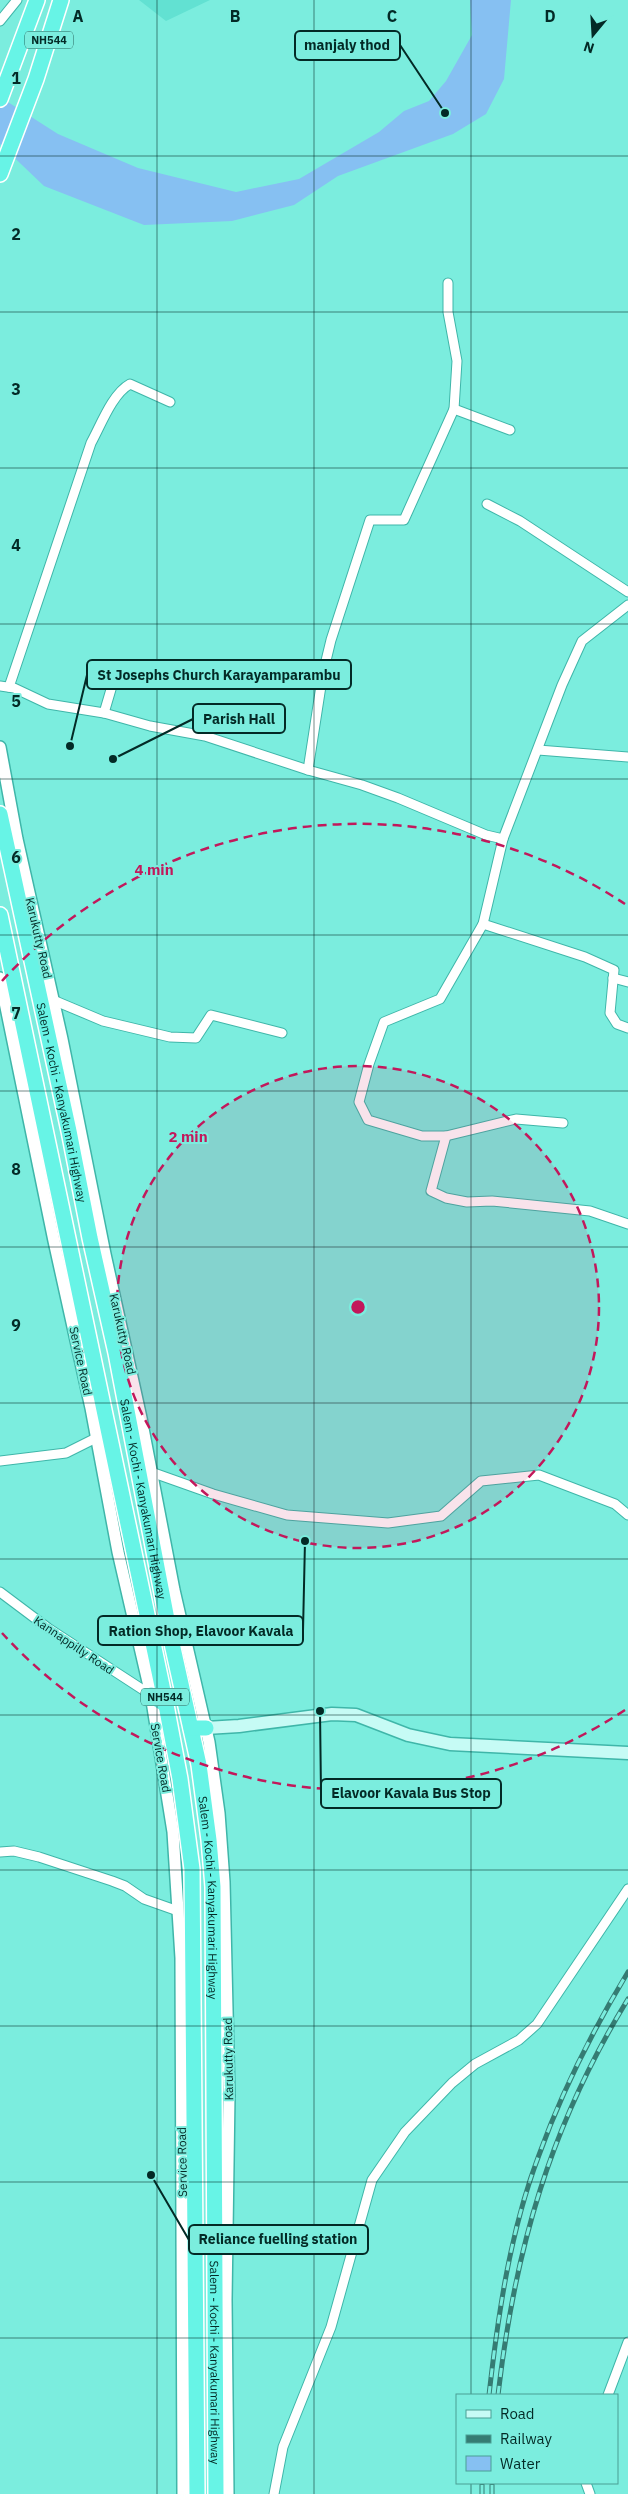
<svg xmlns="http://www.w3.org/2000/svg" width="628" height="2494" viewBox="0 0 628 2494" font-family="'IBM Plex Sans',sans-serif">
<style>
.built{fill:#62e1d2}
.water{fill:#86c0f2}
.lines{fill:none;stroke-linecap:round;stroke-linejoin:round}
.minor-casing{stroke:#3fb6a9;stroke-width:11}
.tertiary-casing{stroke:#3fb6a9;stroke-width:14}
.secondary-casing{stroke:#3fb6a9;stroke-width:15}
.trunk-casing{stroke:#fff;stroke-width:18}
.minor{stroke:#fff;stroke-width:9}
.tertiary{stroke:#fff;stroke-width:11}
.secondary{stroke:#c6fbf5;stroke-width:12}
.trunk{stroke:#67f4e6;stroke-width:15}
.rail-casing{stroke:#357c73;stroke-width:5}
.rail{stroke:#7bedde;stroke-width:3;stroke-dasharray:9;stroke-linecap:butt}
.grid{fill:none;stroke:#032a26;stroke-width:1;stroke-opacity:0.55}
.ring{fill:none;stroke:#c2185b;stroke-width:2.5;stroke-dasharray:9 6}
.labels{text-anchor:middle;dominant-baseline:central;stroke-width:4;stroke-linejoin:round;paint-order:stroke}
.shield{fill:#7bedde;stroke:#27645d;stroke-width:1}
.shield-label{font-size:11px;font-weight:bold;fill:#032a26}
.street-label{font-size:12px;fill:#032a26;stroke:#7bedde}
.grid-label{font-size:16px;text-anchor:middle;font-weight:bold;fill:#032a26;stroke:#7bedde;stroke-width:4;stroke-linejoin:round;paint-order:stroke}
.centre{fill:#c2185b;stroke:#7bedde;stroke-width:2.5}
.ring-label{font-size:15px;text-anchor:middle;font-weight:bold;fill:#c2185b;stroke:#7bedde;stroke-width:4;stroke-linejoin:round;paint-order:stroke}
.leader{fill:none;stroke:#032a26;stroke-width:2}
.callout-dot{fill:#032a26;stroke:#7bedde;stroke-width:2}
.callout{fill:#7bedde;stroke:#032a26;stroke-width:2}
.callout-label{font-size:14px;text-anchor:middle;font-weight:bold;fill:#032a26}
</style>
<rect width="100%" height="100%" fill="#7bedde"/>
<polygon class="built" points="139,0 210,0 166,21"/>
<polygon class="water" points="470,0 511,0 504,79 486,114 453,134 338,176 294,205 232,221 144,225 44,186 0,144 0,97 58,134 138,168 236,192 299,179 379,132 404,111 429,101 446,81 472,35"/>
<g class="lines">
<defs>
<g id="minor">
<polyline points="0,21 17,0"/>
<polyline points="448,283 448,312 457,361 454,409"/>
<polyline points="487,504 520,521 628,592"/>
<polyline points="0,686 14,688 48,704 104,713 150,726 205,736 308,770 362,785 398,798 486,835 503,839 562,685 582,641 628,605"/>
<path d="M9 687 91 443C101 425 112 394 130 384L170 402"/>
<polyline points="104,713 117,669 170,677"/>
<polyline points="538,750 628,757"/>
<polyline points="308,770 323,673 331,640 370,520 404,520 454,409 510,430"/>
<polyline points="503,839 483,924 440,999 384,1022 369,1064 359,1102 368,1120 422,1136 446,1136 516,1119 563,1123"/>
<polyline points="483,924 585,957 614,970 610,1013 617,1024 628,1028"/>
<polyline points="613,978 628,982"/>
<polyline points="53,1000 103,1021 170,1037 196,1038 211,1015 282,1033"/>
<polyline points="446,1136 431,1191 446,1198 467,1202 492,1201 590,1211 628,1224"/>
<polyline points="0,1461 66,1453 96,1438"/>
<polyline points="151,1472 213,1494 287,1515 388,1523 441,1516 481,1481 539,1475 615,1504 628,1515"/>
<polyline points="0,1592 48,1628 151,1695"/>
<polyline points="0,1852 14,1851 39,1857 112,1881 125,1886 144,1899 178,1911"/>
<polyline points="608,2395 628,2342"/>
<polyline points="586,2483 590,2494"/>
<polyline points="274,2494 283,2447 331,2327 372,2180 405,2132 452,2083 475,2064 519,2040 537,2024 628,1889"/>
</g>
<g id="tertiary">
<polyline points="0,747 17,839 62,1039 105,1254 141,1418 174,1590 209,1742 219,1813 224,1882 229,2095 226,2300 228,2494"/>
<polyline points="0,978 54,1241 91,1408 118,1552 151,1695 173,1832 181,1958 183,2494"/>
</g>
<polyline id="secondary" points="206,1728 239,1726 332,1714 356,1715 408,1735 450,1744 628,1753"/>
<g id="trunk">
<polyline points="0,99 37,0"/>
<polyline points="0,174 36,79 61,0"/>
<path id="s1" d="M0 814 69 1131 90 1238 116 1353 169 1630 199 1765 209 1840 213 1887 216 2494"/>
<polyline points="0,915 166,1705 180,1779 192,1869 197,2494"/>
<polyline points="151,1695 166,1705"/>
<polyline points="191,1728 206,1728"/>
</g>
</defs>
<use href="#minor" class="minor-casing"/>
<use href="#tertiary" class="tertiary-casing"/>
<use href="#secondary" class="secondary-casing"/>
<use href="#trunk" class="trunk-casing"/>
<use href="#minor" class="minor"/>
<use href="#tertiary" class="tertiary"/>
<use href="#secondary" class="secondary"/>
<use href="#trunk" class="trunk"/>
<defs>
<g id="rail">
<path d="M489 2395C498 2315 510 2231 539 2155 562 2091 593 2030 628 1972"/>
<path d="M498 2395C515 2249 550 2126 628 1999"/>
<polyline points="482,2494 482,2483"/>
<polyline points="492,2494 492,2483"/>
</g>
</defs>
<use href="#rail" class="rail-casing"/>
<use href="#rail" class="rail"/>
</g>
<path class="grid" d="M157 0V2494M314 0V2494M471 0V2395M0 156H628M0 312H628M0 468H628M0 624H628M0 779H628M0 935H628M0 1091H628M0 1247H628M0 1403H628M0 1559H628M0 1715H628M0 1870H628M0 2026H628M0 2182H628M0 2338H628M471 2483V2494"/>
<circle cx="358" cy="1307" r="241" fill="#c2185b" fill-opacity=".12"/>
<g class="ring">
<circle cx="358" cy="1307" r="241"/>
<path d="M625 1710A483 483 0 0 1 2 1633M2 981A483 483 0 0 1 625 904"/>
</g>
<g class="labels">
<g class="shield">
<rect x="25" y="31.5" width="48" height="17" rx="4"/>
<rect x="141" y="1688.5" width="48" height="17" rx="4"/>
</g>
<g class="shield-label">
<text x="49" y="40">NH544</text>
<text x="165" y="1697">NH544</text>
</g>
<g class="street-label">
<text transform="translate(39 938) rotate(77)">Karukutty Road</text>
<text stroke="none"><textPath href="#s1" startOffset="295">Salem - Kochi - Kanyakumari Highway</textPath></text>
<text transform="translate(123 1334) rotate(77)">Karukutty Road</text>
<text transform="translate(81 1361) rotate(78)">Service Road</text>
<text stroke="none"><textPath href="#s1" startOffset="700">Salem - Kochi - Kanyakumari Highway</textPath></text>
<text transform="translate(74 1645) rotate(34)">Kannappilly Road</text>
<text transform="translate(161 1758) rotate(80)">Service Road</text>
<text stroke="none"><textPath href="#s1" startOffset="1105">Salem - Kochi - Kanyakumari Highway</textPath></text>
<text transform="translate(228 2059) rotate(-91)">Karukutty Road</text>
<text transform="translate(182 2162) rotate(-91)">Service Road</text>
<text stroke="none"><textPath href="#s1" startOffset="1570">Salem - Kochi - Kanyakumari Highway</textPath></text>
</g>
</g>
<g class="grid-label">
<text x="78" y="22">A</text>
<text x="235" y="22">B</text>
<text x="392" y="22">C</text>
<text x="550" y="22">D</text>
<text x="16" y="84">1</text>
<text x="16" y="240">2</text>
<text x="16" y="395">3</text>
<text x="16" y="551">4</text>
<text x="16" y="707">5</text>
<text x="16" y="863">6</text>
<text x="16" y="1019">7</text>
<text x="16" y="1175">8</text>
<text x="16" y="1331">9</text>
</g>
<circle cx="358" cy="1307" r="8" class="centre"/>
<g class="ring-label">
<text x="154" y="875">4 min</text>
<text x="188" y="1142">2 min</text>
</g>
<path class="leader" d="M445 113L400 45M70 746L87 675M113 759L193 719M305 1541L303 1631M320 1711L321 1793M151 2175L189 2240"/>
<g class="callout-dot">
<circle cx="445" cy="113" r="5"/>
<circle cx="70" cy="746" r="5"/>
<circle cx="113" cy="759" r="5"/>
<circle cx="305" cy="1541" r="5"/>
<circle cx="320" cy="1711" r="5"/>
<circle cx="151" cy="2175" r="5"/>
</g>
<g class="callout">
<rect x="295" y="31" width="105" height="29" rx="5"/>
<rect x="87" y="660" width="264" height="29" rx="5"/>
<rect x="193" y="704" width="92" height="29" rx="5"/>
<rect x="98" y="1616" width="205" height="29" rx="5"/>
<rect x="321" y="1779" width="180" height="29" rx="5"/>
<rect x="189" y="2225" width="179" height="29" rx="5"/>
</g>
<g class="callout-label">
<text x="347" y="50">manjaly thod</text>
<text x="219" y="680">St Josephs Church Karayamparambu</text>
<text x="239" y="724">Parish Hall</text>
<text x="201" y="1636">Ration Shop, Elavoor Kavala</text>
<text x="411" y="1798">Elavoor Kavala Bus Stop</text>
<text x="278" y="2244">Reliance fuelling station</text>
</g>
<rect x="456" y="2394" width="162" height="90" fill="#7bedde" stroke="#4b9f94"/>
<rect x="466" y="2410" width="25" height="8" fill="#c6fbf5" stroke="#4b9f94"/>
<text x="500" y="2419" font-size="15" fill="#032a26">Road</text>
<rect x="466" y="2435" width="25" height="8" fill="#357c73" stroke="#4b9f94"/>
<text x="500" y="2444" font-size="15" fill="#032a26">Railway</text>
<rect x="466" y="2456" width="25" height="15" fill="#86c0f2" stroke="#4b9f94"/>
<text x="500" y="2469" font-size="15" fill="#032a26">Water</text>
<g transform="translate(593 35) rotate(198)" stroke="#7bedde" stroke-width="4" paint-order="stroke">
<path d="M0-4L9 19L0 12L-9 19Z" fill="#032a26"/>
<text y="-8" font-size="14" font-weight="bold" text-anchor="middle" fill="#032a26">N</text>
</g>
</svg>
